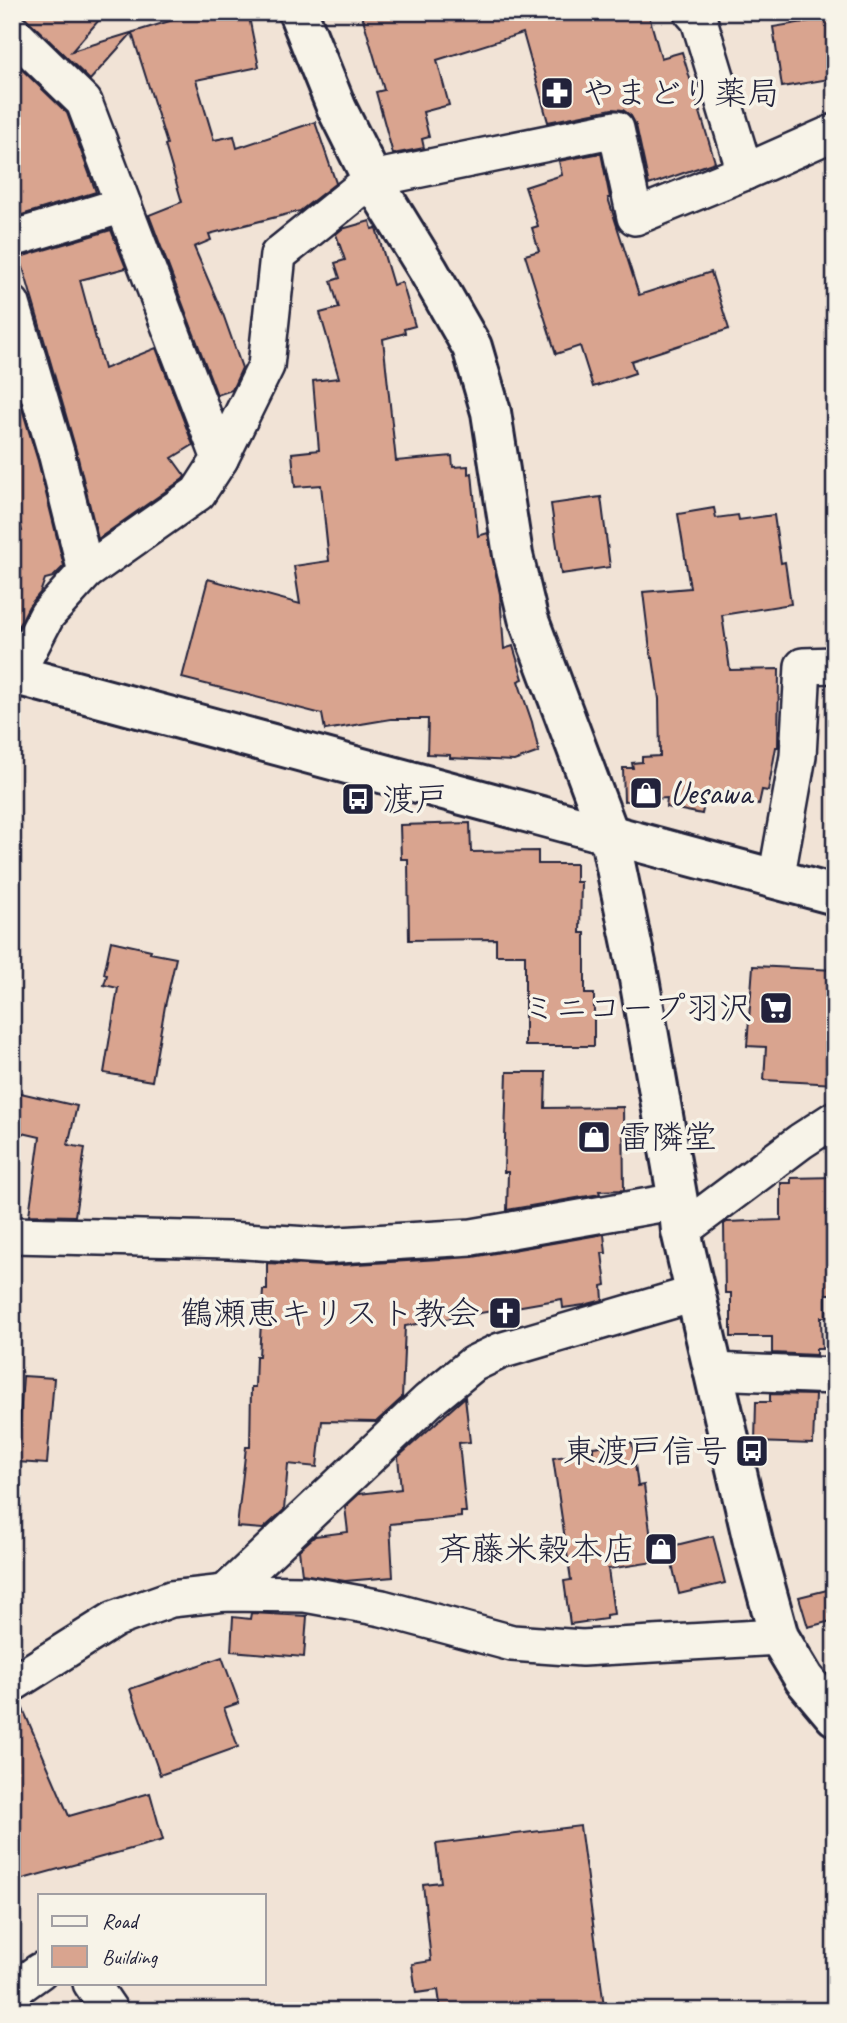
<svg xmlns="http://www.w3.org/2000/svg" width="847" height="2023" viewBox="0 0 847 2023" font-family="Caveat,'Klee One',sans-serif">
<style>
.building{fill:#d9a48f;stroke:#22223b;stroke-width:2}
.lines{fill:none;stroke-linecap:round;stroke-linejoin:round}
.street-casing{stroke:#22223b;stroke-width:40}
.secondary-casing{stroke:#22223b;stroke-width:44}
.street{stroke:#f7f3e8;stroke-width:35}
.secondary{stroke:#f7f3e8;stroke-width:38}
.labels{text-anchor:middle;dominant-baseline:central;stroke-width:7;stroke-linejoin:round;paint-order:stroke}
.poi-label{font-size:33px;fill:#22223b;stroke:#f7f3e8;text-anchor:start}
</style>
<rect width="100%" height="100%" fill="#f1e3d6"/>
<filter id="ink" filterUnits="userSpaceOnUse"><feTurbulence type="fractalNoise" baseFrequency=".0143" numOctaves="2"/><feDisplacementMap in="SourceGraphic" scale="14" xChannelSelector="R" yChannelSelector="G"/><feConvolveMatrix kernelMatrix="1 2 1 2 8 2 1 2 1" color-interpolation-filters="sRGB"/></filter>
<g filter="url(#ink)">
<g class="building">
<polygon points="12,12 106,12 72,51 199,12 248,12 259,67 196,80 214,140 234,136 237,148 315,122 336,183 300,211 209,234 211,240 194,247 223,314 242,368 232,390 217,395 149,215 182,202 165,145 167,144 132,33 90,80 26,18 18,13"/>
<polygon points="361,12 648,12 661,58 682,52 715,162 649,185 636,125 631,116 623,110 612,109 548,122 523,33 437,60 449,105 423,112 429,137 422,139 424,148 393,154 376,92 384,90"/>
<polygon points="835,17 835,78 782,87 773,27"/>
<polygon points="12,60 67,113 96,192 12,218"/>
<polygon points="601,153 610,198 608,198 639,295 711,272 729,329 631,361 635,373 593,387 580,346 556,354 525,255 539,251 532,228 538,226 525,187 562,175 559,161"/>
<polygon points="370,221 372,229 376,228 393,285 402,282 415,326 404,329 405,333 383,339 396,461 452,456 453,467 468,466 468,474 472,473 478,536 488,533 500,594 504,649 513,646 523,679 518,681 532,722 539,752 514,761 450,758 450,755 427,754 428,719 391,719 325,730 322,714 182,678 208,579 300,604 294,566 329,561 321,485 295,487 292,453 319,450 313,381 339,378 320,313 339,308 331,281 340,278 335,263 345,260 336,234 342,229"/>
<polygon points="111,230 126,268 80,280 104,369 156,348 193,445 172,458 185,476 183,479 98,539 76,450 20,257"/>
<polygon points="12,376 38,461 64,566 53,577 45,579 40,593 29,606 12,638 12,533 22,531 12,492"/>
<polygon points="601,497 610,567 561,574 551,504"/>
<polygon points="714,508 716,518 738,515 739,520 774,515 781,563 785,562 791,604 722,615 730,670 779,669 778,747 776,747 768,791 762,790 759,804 706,794 702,814 666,807 667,798 624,801 623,768 633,768 632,763 642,762 642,757 660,756 659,699 653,658 651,658 643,592 690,588 678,514"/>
<polygon points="470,823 471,852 538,851 538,864 576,864 576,882 581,882 580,933 585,933 585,994 594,994 594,1046 525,1046 525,955 496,955 496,939 409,940 408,859 401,859 400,825"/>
<polygon points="111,941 151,950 150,953 176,958 165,1006 152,1081 104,1073 118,988 104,985 107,975 104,974"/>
<polygon points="753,966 835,970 835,1084 764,1080 766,1047 747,1046"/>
<polygon points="507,1072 546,1072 545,1108 623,1107 624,1190 599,1191 600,1194 507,1210 508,1172 504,1172"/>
<polygon points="12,1091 77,1106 68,1145 85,1148 75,1216 29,1215 40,1137 18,1132 21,1123 12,1121"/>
<polygon points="834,1177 835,1294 826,1294 826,1317 821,1317 822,1349 816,1349 816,1355 772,1353 772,1337 731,1337 731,1293 725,1293 724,1224 727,1222 781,1220 781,1183 791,1183 791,1178"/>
<polygon points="604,1234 606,1253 602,1253 606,1285 602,1286 603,1300 584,1305 563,1308 562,1299 405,1326 402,1398 376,1422 322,1421 317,1467 288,1464 284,1510 263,1529 237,1527 246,1447 250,1447 251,1387 255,1387 256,1356 259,1356 263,1290 267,1290 267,1263 324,1266 473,1257"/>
<polygon points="23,1376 54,1378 47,1464 17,1462"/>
<polygon points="770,1394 815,1395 813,1444 755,1442 756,1402 770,1402"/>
<polygon points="465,1397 470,1442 459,1443 466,1512 461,1512 461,1517 390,1524 393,1577 345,1581 302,1574 299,1550 315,1536 348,1532 345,1507 359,1494 401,1489 398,1457"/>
<polygon points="632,1442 638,1486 644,1485 654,1562 608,1569 614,1614 606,1615 606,1619 570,1624 564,1581 571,1580 553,1458 593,1452 593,1447"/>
<polygon points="713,1536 725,1583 679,1594 668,1547"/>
<polygon points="835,1588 835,1620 808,1627 799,1597"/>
<polygon points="251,1613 307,1616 304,1657 231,1651 233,1617 250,1619"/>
<polygon points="222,1657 239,1703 224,1708 238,1747 160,1775 130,1689"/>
<polygon points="20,1702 69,1816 150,1793 163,1840 12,1882 12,1704"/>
<polygon points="580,1826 604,2006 570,2011 441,2011 438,1990 416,1993 412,1964 431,1961 423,1884 441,1882 436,1844"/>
</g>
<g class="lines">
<defs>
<g id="street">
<polyline points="692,12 699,20 745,172"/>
<polyline points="12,32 84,102 220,459 198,493 86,572 47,615 12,682"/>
<polyline points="12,239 123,205"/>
<polyline points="12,304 57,456 86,572"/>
<polyline points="220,459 266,366 278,255 372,179 616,129 635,217 745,172 835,132"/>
<polyline points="776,880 798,756 803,666 835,665"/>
<polyline points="681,1231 801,1141 835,1119"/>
<polyline points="12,1235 229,1240 323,1246 472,1237 678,1201"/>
<polyline points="712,1371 835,1376"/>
<polyline points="225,1593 428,1401 473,1364 500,1351 694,1294"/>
<polyline points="12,1684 115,1619 171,1599 225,1593 305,1594 382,1608 512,1643 582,1648 779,1637"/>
<polyline points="91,1983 110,2011"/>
<polyline points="12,1991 40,1971"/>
</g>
<g id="secondary">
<polyline points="298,12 337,109 372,179 428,270 472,347 491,412 513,555 528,618 609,834 638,973 678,1201 681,1231 753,1542 779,1637 804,1679 835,1716"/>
<polyline points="12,674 835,895"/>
</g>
</defs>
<use href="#street" class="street-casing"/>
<use href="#secondary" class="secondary-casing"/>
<use href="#street" class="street"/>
<use href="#secondary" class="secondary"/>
</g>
</g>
<defs>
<symbol id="pharmacy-square" viewBox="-11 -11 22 22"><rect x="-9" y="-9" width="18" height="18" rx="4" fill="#22223b" stroke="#f7f3e8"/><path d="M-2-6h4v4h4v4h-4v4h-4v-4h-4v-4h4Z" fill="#fff"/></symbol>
<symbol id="shop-square" viewBox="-11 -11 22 22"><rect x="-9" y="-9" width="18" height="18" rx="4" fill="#22223b" stroke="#f7f3e8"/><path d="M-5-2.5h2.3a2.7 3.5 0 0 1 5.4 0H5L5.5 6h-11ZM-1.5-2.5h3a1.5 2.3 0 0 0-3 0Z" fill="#fff"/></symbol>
<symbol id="bus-square" viewBox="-11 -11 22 22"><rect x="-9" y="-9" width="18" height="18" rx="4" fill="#22223b" stroke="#f7f3e8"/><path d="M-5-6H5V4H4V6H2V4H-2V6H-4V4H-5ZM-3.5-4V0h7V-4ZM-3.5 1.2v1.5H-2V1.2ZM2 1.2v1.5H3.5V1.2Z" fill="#fff"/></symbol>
<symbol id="supermarket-square" viewBox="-11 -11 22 22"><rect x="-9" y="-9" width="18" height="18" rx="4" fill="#22223b" stroke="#f7f3e8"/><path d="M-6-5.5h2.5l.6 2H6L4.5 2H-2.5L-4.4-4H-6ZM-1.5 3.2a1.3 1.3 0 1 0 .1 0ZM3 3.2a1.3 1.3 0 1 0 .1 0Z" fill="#fff"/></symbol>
<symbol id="church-square" viewBox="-11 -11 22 22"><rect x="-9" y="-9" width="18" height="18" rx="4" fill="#22223b" stroke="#f7f3e8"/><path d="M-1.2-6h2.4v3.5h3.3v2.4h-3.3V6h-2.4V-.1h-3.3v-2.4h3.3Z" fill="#fff"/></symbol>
</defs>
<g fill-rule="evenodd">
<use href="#pharmacy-square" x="538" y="74" width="38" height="38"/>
<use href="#shop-square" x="627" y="774" width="38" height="38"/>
<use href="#bus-square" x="339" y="780" width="38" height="38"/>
<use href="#supermarket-square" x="757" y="989" width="38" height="38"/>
<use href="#shop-square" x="575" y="1118" width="38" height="38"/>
<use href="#church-square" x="486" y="1294" width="38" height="38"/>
<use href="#bus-square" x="733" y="1432" width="38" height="38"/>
<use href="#shop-square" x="642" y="1530" width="38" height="38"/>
</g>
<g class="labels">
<g class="poi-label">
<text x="582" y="93">やまどり薬局</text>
<text x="670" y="793">Uesawa</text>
<text x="382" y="799">渡戸</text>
<text x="752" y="1008" text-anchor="end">ミニコープ羽沢</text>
<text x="618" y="1137">雷隣堂</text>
<text x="480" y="1313" text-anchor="end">鶴瀬恵キリスト教会</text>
<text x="728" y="1451" text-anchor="end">東渡戸信号</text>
<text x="636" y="1549" text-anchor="end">斉藤米穀本店</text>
</g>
</g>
<rect width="847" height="2023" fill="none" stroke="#f7f3e8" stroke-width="42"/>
<rect x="21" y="21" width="805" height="1981" fill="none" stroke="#22223b" stroke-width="2.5" filter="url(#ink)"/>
<rect x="38" y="1894" width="228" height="91" fill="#f7f3e8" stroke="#a29fa3" stroke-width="2"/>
<rect x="52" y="1916" width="35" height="10" fill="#f7f3e8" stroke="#a29fa3" stroke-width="2"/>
<text x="102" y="1928" font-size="21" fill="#22223b">Road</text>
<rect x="52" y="1946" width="35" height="21" fill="#d9a48f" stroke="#a29fa3" stroke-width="2"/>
<text x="102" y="1964" font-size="21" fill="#22223b">Building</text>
</svg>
